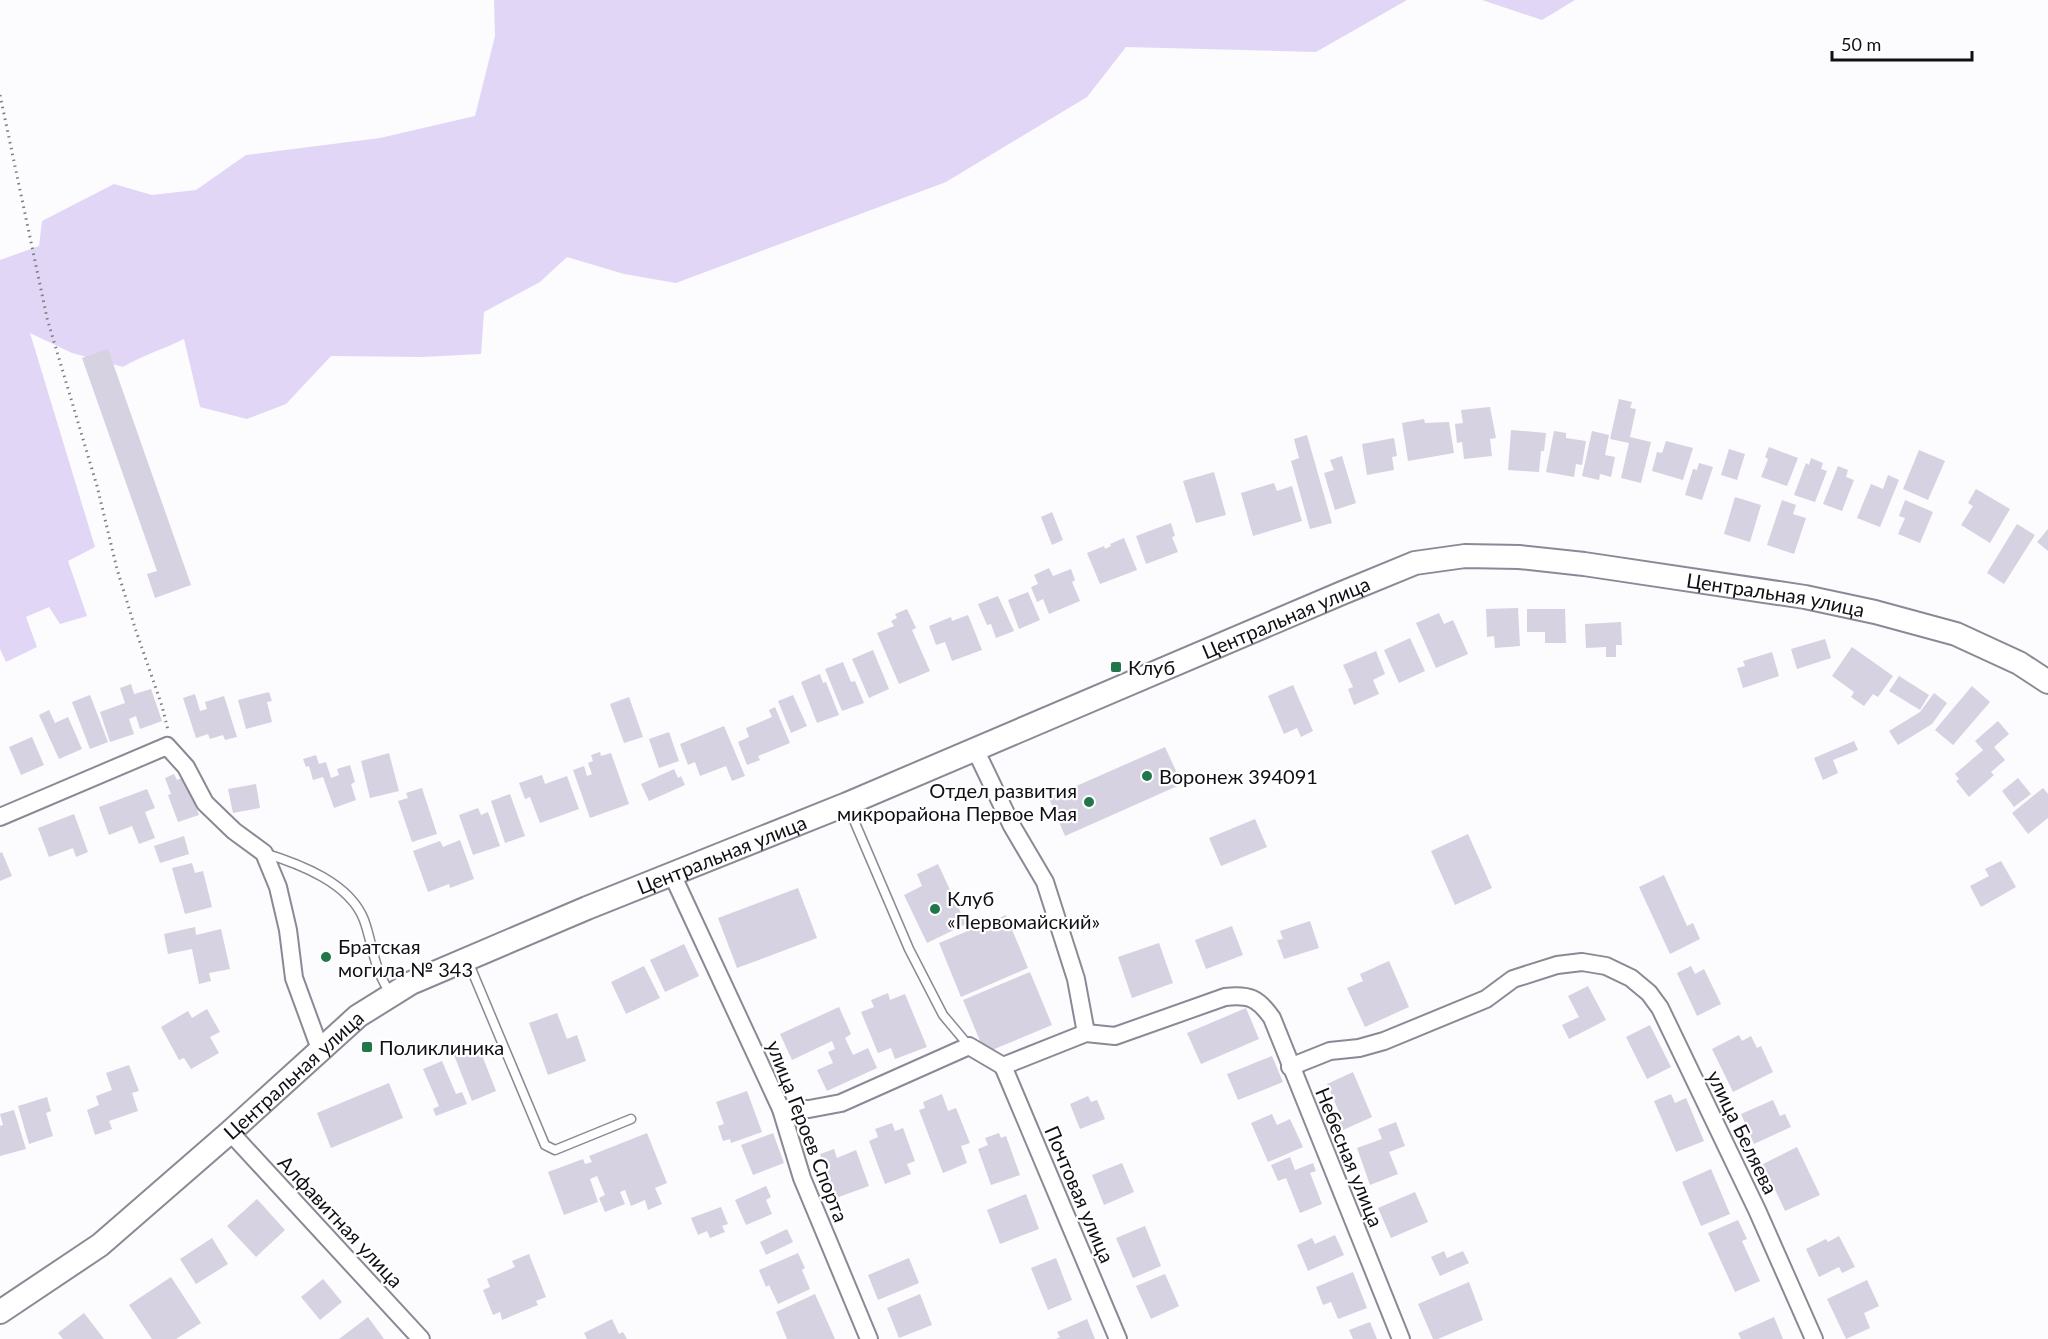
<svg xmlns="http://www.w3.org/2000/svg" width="2048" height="1339" viewBox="0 0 2048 1339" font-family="Lato,sans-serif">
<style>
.green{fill:#e1d6f6}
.building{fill:#d6d2e1}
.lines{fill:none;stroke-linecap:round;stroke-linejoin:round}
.lane-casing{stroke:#8c8896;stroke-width:11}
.street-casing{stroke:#8c8896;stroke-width:20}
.secondary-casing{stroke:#8c8896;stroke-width:26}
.path{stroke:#7e7d81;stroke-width:3;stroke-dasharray:1.5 4.5;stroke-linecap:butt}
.lane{stroke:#fff;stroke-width:8}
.street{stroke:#fff;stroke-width:16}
.secondary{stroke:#fff;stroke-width:22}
.poi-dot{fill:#21774a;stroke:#fff;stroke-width:2}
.labels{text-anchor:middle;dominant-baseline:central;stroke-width:4.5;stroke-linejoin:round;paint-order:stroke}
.street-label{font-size:20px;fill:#110f14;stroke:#fff}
.poi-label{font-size:20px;fill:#110f14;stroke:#fff;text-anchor:start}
</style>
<rect width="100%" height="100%" fill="#fcfbfe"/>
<g class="green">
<path d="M494 0H1407L1316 52 1126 47 1087 97 946 182 676 283 624 274 567 257 540 282 484 312 481 354 422 357 331 356 286 404 247 419 200 407 184 339C164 349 143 355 123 367L72 353 30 333 95 547 68 561 87 616 60 624 49 607 26 617 37 647 6 662 0 649V260L39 246 42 221 114 184 152 195 196 190 246 155 380 138 475 116 495 36Z"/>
<polygon points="1482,0 1575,0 1542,20"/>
</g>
<g class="building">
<polygon points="108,349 191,585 155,598 147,574 157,571 82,358"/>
<polygon points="1619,399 1632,402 1630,408 1636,409 1630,437 1651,442 1641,483 1621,478 1629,443 1610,439"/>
<polygon points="1490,407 1496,438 1490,439 1492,456 1464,459 1462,442 1457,443 1455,424 1463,423 1461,410"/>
<polygon points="1424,419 1425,423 1449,422 1454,453 1408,461 1402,423"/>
<polygon points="1511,430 1546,433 1544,451 1541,451 1539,472 1508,470"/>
<polygon points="1554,431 1566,433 1566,438 1586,441 1582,465 1576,464 1574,477 1546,472"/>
<polygon points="1592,431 1609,435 1605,455 1615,457 1611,477 1600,474 1599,480 1582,476"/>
<polygon points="1307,435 1332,523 1310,529 1291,461 1299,458 1294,439"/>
<polygon points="1394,438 1397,456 1392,457 1394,470 1367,475 1362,444"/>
<polygon points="1666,441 1693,448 1683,480 1652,471 1657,452 1662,453"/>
<polygon points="1769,447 1798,458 1787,486 1761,477 1768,459 1765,457"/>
<polygon points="1729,449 1745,454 1737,480 1721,475"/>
<polygon points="1919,450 1945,461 1928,500 1903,489"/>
<polygon points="1342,456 1356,503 1335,510 1324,473 1334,470 1330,460"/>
<polygon points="1811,458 1823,463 1821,469 1827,471 1815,502 1794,495 1806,463 1809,465"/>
<polygon points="1699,463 1713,467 1702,500 1685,495 1693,469 1697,470"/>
<polygon points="1838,466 1848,470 1846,477 1854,480 1842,511 1823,504"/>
<polygon points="1214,472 1226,515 1196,523 1183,481"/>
<polygon points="1888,475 1899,480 1880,527 1857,518 1871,484 1883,489"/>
<polygon points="1274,483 1277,491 1292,486 1302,521 1253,536 1241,493"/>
<polygon points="1976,489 2010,509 1990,543 1961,525 1973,506 1968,503"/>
<polygon points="1735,497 1761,505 1750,542 1724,534"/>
<polygon points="1782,500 1796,505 1793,514 1806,518 1794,554 1767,545"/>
<polygon points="1905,500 1933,512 1920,543 1898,534 1905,518 1899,516"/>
<polygon points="1052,512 1063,540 1052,545 1041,517"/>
<polygon points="1171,523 1175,536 1172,537 1178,552 1146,564 1136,536"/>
<polygon points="2017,524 2035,535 2004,584 1987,573"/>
<polygon points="2048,529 2048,551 2037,542"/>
<polygon points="1124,538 1137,570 1100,584 1087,553 1104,546 1105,549 1111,546 1110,544"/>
<polygon points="1049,568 1053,576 1071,569 1075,580 1072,582 1080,601 1049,614 1043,599 1037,602 1031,587 1038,584 1034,575"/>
<polygon points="1028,592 1040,620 1019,629 1008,600"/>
<polygon points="998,596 1014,631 996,638 991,624 987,625 978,604"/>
<polygon points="1518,608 1520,646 1495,648 1494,636 1487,637 1486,609"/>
<polygon points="907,609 916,628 912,630 930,671 899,684 877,633 894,626 891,621 897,618 895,614"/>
<polygon points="1527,609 1565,609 1566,643 1545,643 1545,632 1527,632"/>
<polygon points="1439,613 1444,624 1453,620 1468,654 1436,668 1416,623"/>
<polygon points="968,615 982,650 952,661 945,642 936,645 929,626 951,617 952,621"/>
<polygon points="1621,622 1622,645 1616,645 1616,657 1606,657 1606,647 1586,648 1585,624"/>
<polygon points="1410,638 1425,671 1399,683 1384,650"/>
<polygon points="1825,639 1831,658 1797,669 1791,649"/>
<polygon points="1852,647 1893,676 1878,697 1873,694 1864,706 1851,697 1854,692 1832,676"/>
<polygon points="873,650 889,689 869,698 852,659"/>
<polygon points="1376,651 1385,674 1373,680 1379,694 1354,705 1348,689 1353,687 1343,665"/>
<polygon points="1772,652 1779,676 1743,688 1737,668 1745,666 1743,661"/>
<polygon points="843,662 851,682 855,681 864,703 842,711 825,669"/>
<polygon points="820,674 823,683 826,682 839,715 817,723 801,682"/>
<polygon points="1899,676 1929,695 1920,710 1889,691"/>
<polygon points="131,684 134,694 151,689 162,721 140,729 136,716 129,719 134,734 110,742 100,712 125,703 120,688"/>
<polygon points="1293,685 1313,731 1301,737 1297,728 1284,734 1268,696"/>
<polygon points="1972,686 1990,702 1953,745 1935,730"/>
<polygon points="269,692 272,701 267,702 272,722 246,729 238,700"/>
<polygon points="1934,693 1947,703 1932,724 1898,745 1889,731 1920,712"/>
<polygon points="195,694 200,711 207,709 205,702 224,696 237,737 225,740 223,735 210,739 208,734 196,738 183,698"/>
<polygon points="90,695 108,742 90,749 72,702"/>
<polygon points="793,695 807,726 791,733 778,701"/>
<polygon points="629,697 643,737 624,743 610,704"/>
<polygon points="775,707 790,743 758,756 760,760 747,765 738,742 749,737 746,728 772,717 769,710"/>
<polygon points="49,710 55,723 68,717 82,749 59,759 39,715"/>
<polygon points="1998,721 2009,734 1994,747 2005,760 1991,772 1994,775 1969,797 1956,781 1959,779 1955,774 1983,750 1975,741"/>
<polygon points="724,726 745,776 732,781 726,766 700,776 695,762 688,765 680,744"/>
<polygon points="669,732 679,761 659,768 649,739"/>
<polygon points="32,737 44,765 21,775 9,747"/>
<polygon points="1854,741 1858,750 1833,760 1838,773 1823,780 1814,758"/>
<polygon points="1165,747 1182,784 1065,836 1049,798"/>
<polygon points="600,752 601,756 611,753 629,804 590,818 573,770 584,766 587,776 592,774 588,763 593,761 591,755"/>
<polygon points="389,753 399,791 370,798 361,761"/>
<polygon points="316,755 319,764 326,762 331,778 339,775 337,769 350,765 355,782 351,784 356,800 334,808 323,777 313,780 309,766 306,767 303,759"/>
<polygon points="674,769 678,778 681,776 685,785 649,801 641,784"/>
<polygon points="174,774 177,780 184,777 199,815 178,822 168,795 171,794 165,778"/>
<polygon points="542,775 545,784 567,776 579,809 540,823 530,797 525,799 519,783"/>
<polygon points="2018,778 2031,794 2014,807 2002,791"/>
<polygon points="256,784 260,808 233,813 228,789"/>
<polygon points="422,788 437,834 412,842 398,801 408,798 406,793"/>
<polygon points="2043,788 2048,794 2048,818 2028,834 2012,813"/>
<polygon points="147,789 155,808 145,812 155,838 139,844 132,826 109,835 99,807"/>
<polygon points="510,794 525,836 505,843 491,801"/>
<polygon points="478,808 481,815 488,812 500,846 473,855 459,815"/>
<polygon points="74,814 88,852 76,857 73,848 49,857 38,828"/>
<polygon points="1255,819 1267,847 1221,866 1209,838"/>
<polygon points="1468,834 1492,888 1455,905 1431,851"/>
<polygon points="184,836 189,854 160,863 154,846"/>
<polygon points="460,840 474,879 450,888 449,884 428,892 413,851 440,841 443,847"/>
<polygon points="2,852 12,876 0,881 0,853"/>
<polygon points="2001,861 2016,887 1981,907 1970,886 1989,876 1985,869"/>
<polygon points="192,863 195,873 203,871 212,907 185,914 172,868"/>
<polygon points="938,864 966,924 927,943 904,895 922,886 917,874"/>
<polygon points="1664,875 1687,926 1693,923 1700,939 1670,954 1639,887"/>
<polygon points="798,888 817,938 737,968 718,918"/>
<polygon points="1006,915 1028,968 961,997 939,943"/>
<polygon points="1310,921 1319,948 1284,959 1277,940 1283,939 1280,931"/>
<polygon points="1232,926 1243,955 1206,969 1195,940"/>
<polygon points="195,927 196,935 221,929 230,969 209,973 211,981 199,984 192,949 168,954 164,934"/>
<polygon points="1159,943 1173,983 1132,998 1118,957"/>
<polygon points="684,944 699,976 665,992 650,960"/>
<polygon points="1389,961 1409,1007 1365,1027 1347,988 1363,981 1360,974"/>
<polygon points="644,966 660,998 626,1014 611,982"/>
<polygon points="1691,966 1695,974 1704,969 1721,1004 1697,1016 1677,973"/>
<polygon points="1030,972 1052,1025 985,1053 963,1000"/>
<polygon points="1588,986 1606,1020 1569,1039 1562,1025 1579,1017 1568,996"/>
<polygon points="888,993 890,1000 905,994 927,1047 895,1059 891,1048 878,1053 861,1012 874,1007 871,1000"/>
<polygon points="839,1007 851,1034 845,1038 853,1055 868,1048 877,1068 827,1091 817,1070 833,1063 828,1052 835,1049 832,1041 792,1060 780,1034"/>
<polygon points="1246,1008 1259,1039 1201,1064 1187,1033"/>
<polygon points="207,1009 220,1032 210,1037 219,1053 191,1069 184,1058 179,1060 161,1027 188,1011 192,1018"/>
<polygon points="557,1013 567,1039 577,1035 586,1061 548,1075 529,1023"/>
<polygon points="1650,1025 1671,1067 1647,1079 1626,1037"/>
<polygon points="1739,1035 1742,1041 1751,1036 1757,1048 1761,1046 1773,1072 1733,1092 1712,1049"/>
<polygon points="478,1045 496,1091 472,1101 454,1055"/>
<polygon points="1272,1056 1283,1082 1238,1100 1227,1074"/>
<polygon points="442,1061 456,1094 462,1092 467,1104 436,1116 433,1109 439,1106 423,1069"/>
<polygon points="129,1065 139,1091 132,1093 138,1111 109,1121 112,1129 95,1135 87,1110 99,1105 96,1096 112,1090 106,1073"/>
<polygon points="1353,1072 1372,1117 1334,1134 1327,1117 1339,1112 1327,1084"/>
<polygon points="389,1083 403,1118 331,1148 317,1113"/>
<polygon points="747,1091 762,1132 731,1143 730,1139 723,1141 718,1126 724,1124 716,1102"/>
<polygon points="942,1094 948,1111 956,1108 970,1143 961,1146 967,1163 943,1173 919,1110 925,1108 923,1102"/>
<polygon points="1671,1094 1675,1103 1686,1098 1704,1141 1676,1152 1654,1101"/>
<polygon points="1088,1096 1091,1102 1097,1100 1105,1119 1080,1129 1070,1104"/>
<polygon points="47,1097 51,1111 46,1113 53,1136 29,1144 18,1106"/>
<polygon points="1773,1100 1780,1116 1785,1114 1791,1127 1754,1144 1741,1114"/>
<polygon points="14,1110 26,1149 0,1156 0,1126 3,1125 0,1114"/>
<polygon points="1272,1114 1277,1125 1290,1119 1303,1147 1268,1162 1251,1123"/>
<polygon points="1396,1122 1405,1146 1389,1152 1398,1174 1370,1185 1357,1148 1382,1139 1378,1129"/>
<polygon points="892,1123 895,1131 903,1128 915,1161 907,1164 911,1174 885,1184 869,1141 878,1137 875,1129"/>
<polygon points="647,1133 667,1183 655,1188 662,1204 648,1210 645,1200 631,1206 625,1190 620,1192 625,1204 605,1212 599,1198 605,1195 597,1176 590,1179 598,1202 564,1215 548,1172 583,1159 585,1164 592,1162 589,1156"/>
<polygon points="773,1133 784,1163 753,1175 741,1145"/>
<polygon points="999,1133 1001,1138 1006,1136 1020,1175 991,1185 978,1149 988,1145 985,1138"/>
<polygon points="1797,1147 1820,1195 1785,1211 1763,1164"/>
<polygon points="834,1149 837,1158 856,1150 869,1186 836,1198 820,1154"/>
<polygon points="1290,1157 1295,1170 1313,1163 1316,1171 1310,1173 1322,1204 1300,1213 1286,1178 1278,1181 1271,1165"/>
<polygon points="1122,1163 1134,1192 1104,1205 1092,1175"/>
<polygon points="1711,1169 1730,1214 1701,1226 1682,1182"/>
<polygon points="766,1186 771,1197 766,1200 772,1214 746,1225 735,1200"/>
<polygon points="1415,1192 1428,1222 1391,1238 1378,1208"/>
<polygon points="1026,1194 1039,1229 1000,1244 987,1210"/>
<polygon points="257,1199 285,1230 256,1257 227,1226"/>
<polygon points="721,1207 728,1224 722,1226 725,1232 710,1238 707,1231 698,1235 691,1218"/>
<polygon points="1738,1220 1747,1239 1742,1241 1760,1281 1735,1292 1708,1233"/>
<polygon points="1145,1226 1161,1266 1133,1278 1116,1238"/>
<polygon points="787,1229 793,1242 766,1255 760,1242"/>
<polygon points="1335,1235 1344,1255 1308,1271 1297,1245 1312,1238 1315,1244"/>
<polygon points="1839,1236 1855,1267 1842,1273 1839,1267 1819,1277 1806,1249 1826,1239 1828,1242"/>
<polygon points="212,1238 228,1264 196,1284 180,1259"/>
<polygon points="1444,1251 1447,1258 1463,1251 1469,1263 1440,1276 1431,1257"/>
<polygon points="798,1253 805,1268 802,1270 810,1289 778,1304 769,1285 766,1287 759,1270"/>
<polygon points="529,1254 546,1297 536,1301 538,1305 502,1320 500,1312 493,1315 483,1290 490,1287 487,1279 515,1267 512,1261"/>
<polygon points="909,1258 919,1283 878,1300 868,1275"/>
<polygon points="1056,1258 1072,1300 1048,1310 1031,1268"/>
<polygon points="1353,1272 1367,1308 1338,1319 1331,1302 1323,1305 1316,1287"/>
<polygon points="1165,1274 1179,1306 1151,1319 1136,1286"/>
<polygon points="171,1277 201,1323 176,1339 152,1339 129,1305"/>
<polygon points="323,1279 342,1302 320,1320 301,1297"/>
<polygon points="1867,1280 1879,1306 1864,1313 1870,1328 1846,1339 1827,1299"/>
<polygon points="1469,1282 1483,1320 1438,1339 1433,1339 1418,1304"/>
<polygon points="815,1294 835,1339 787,1339 776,1312"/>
<polygon points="920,1294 932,1325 899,1338 887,1308"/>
<polygon points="84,1313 104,1339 63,1339 58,1333"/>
<polygon points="368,1317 384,1339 339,1339"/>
<polygon points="1774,1317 1783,1339 1741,1339 1738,1333"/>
<polygon points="612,1319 619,1334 623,1332 627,1339 587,1339 584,1333"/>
<polygon points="1087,1319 1095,1339 1056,1339 1060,1337 1057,1332"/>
<polygon points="1370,1322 1377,1339 1353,1339 1349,1330"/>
</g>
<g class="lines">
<defs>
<g id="lane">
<polyline points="847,804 909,949 943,1015 969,1046"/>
<path d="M264 853C300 864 350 883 364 920 370 936 372 953 378 969 381 978 386 986 390 994"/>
<polyline points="467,959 545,1145 555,1150 631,1119"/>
</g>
<g id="street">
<polyline points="975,749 1012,826 1045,882 1076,979 1086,1033"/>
<polyline points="0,817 167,746 186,767 205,803 234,831 264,853 278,887 288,930 294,978 320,1049"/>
<polyline points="672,874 781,1109 802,1178 869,1339"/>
<polyline points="1003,1066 1118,1339"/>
<polyline points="1290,1067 1330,1051 1359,1048 1384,1041 1486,999 1513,979 1557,965 1582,962 1606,966 1631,978 1649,993 1660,1008 1757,1210 1814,1339"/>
<path d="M781 1109H809L841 1103 969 1046 1003 1066 1086 1033 1115 1036 1225 997C1249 994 1258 998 1272 1018L1401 1339"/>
<polyline points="230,1132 421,1339"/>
</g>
<g id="secondary">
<path id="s1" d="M0 1312 100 1245 230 1132 358 1016 411 983 587 908 847 804 1342 593 1415 563 1465 556 1519 557 1584 564 1805 597 1875 612 1956 634 2019 663 2048 682"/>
</g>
</defs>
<use href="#lane" class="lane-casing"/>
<use href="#street" class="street-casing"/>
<use href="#secondary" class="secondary-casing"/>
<polyline class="path" points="0,95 47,318 97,486 117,569 135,628 162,706 168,730"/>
<use href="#lane" class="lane"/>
<use href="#street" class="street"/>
<use href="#secondary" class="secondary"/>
</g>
<g class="poi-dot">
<rect x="1110" y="661" width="12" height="12" rx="3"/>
<circle cx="1147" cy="776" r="6"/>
<circle cx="1089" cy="802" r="6"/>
<circle cx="935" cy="909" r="6"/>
<circle cx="326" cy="957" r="6"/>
<rect x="361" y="1041" width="12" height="12" rx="3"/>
</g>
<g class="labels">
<g class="street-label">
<text stroke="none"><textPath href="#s1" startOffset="1980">Центральная улица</textPath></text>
<text stroke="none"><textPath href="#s1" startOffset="1476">Центральная улица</textPath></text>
<text stroke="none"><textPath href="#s1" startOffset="864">Центральная улица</textPath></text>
<text stroke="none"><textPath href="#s1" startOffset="378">Центральная улица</textPath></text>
<text transform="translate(808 1131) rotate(69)">улица Героев Спорта</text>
<text transform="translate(1743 1132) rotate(64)">улица Беляева</text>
<text transform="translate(1350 1157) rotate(68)">Небесная улица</text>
<text transform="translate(1080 1194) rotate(67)">Почтовая улица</text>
<text transform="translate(341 1221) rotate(47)">Алфавитная улица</text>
</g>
<g class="poi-label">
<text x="1128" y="667">Клуб</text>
<text x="1159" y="776">Воронеж 394091</text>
<text x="1077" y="790" text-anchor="end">Отдел развития<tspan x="1077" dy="23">микрорайона Первое Мая</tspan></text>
<text x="947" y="898">Клуб<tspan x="947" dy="23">«Первомайский»</tspan></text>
<text x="338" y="946">Братская<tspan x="338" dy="23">могила № 343</tspan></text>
<text x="379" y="1047">Поликлиника</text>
</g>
</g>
<path d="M1832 51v9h140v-9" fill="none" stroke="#110f14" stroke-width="3"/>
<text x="1841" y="51" font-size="18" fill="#110f14" stroke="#ffffff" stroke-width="4.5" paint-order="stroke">50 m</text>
</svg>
